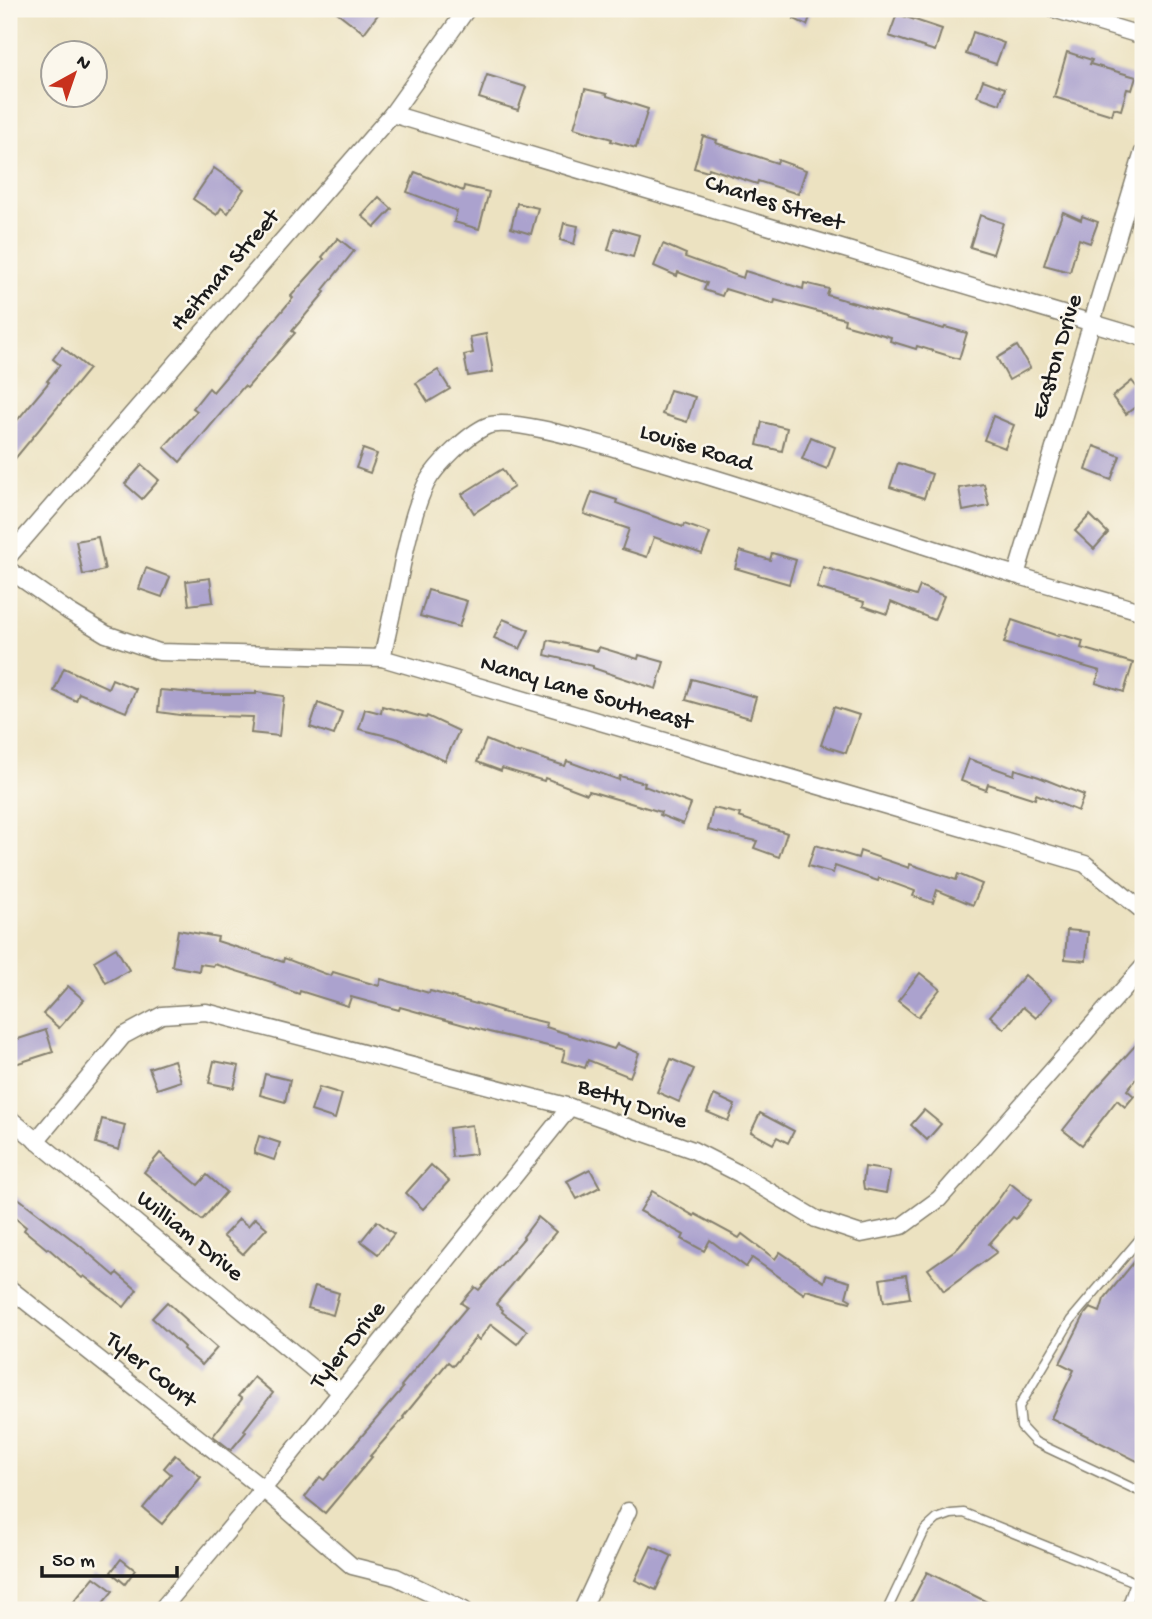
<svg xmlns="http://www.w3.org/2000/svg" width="1152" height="1619" viewBox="0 0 1152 1619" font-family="'Gochi Hand',sans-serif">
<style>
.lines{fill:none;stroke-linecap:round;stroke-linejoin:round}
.stream{stroke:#53c1c9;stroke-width:5}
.building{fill:#aba2ce}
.service-casing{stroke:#847f6e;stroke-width:11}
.minor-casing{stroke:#847f6e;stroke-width:19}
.service{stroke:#fff;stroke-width:8}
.minor{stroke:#fff;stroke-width:16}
.labels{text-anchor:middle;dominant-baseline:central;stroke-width:5;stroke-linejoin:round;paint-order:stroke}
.street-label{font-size:24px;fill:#1c1c1c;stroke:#fbf7ec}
</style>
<rect width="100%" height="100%" fill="#fbf7ec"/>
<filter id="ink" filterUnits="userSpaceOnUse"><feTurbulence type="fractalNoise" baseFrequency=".0143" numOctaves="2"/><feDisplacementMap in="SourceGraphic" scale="14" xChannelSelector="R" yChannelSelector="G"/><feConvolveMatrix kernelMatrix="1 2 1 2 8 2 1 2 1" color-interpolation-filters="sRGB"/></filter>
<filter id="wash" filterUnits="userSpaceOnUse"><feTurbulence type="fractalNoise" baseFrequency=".00686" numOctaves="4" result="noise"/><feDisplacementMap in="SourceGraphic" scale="28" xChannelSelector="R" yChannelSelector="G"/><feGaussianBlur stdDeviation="1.57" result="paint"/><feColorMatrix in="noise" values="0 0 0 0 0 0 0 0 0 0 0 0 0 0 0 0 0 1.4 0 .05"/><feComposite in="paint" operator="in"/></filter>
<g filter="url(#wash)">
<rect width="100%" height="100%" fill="#ece2c1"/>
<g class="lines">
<polyline class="stream" points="9,15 17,9"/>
</g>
<g id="blocks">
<g class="building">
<polygon points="333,9 382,9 364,33"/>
<polygon points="798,9 813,9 807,25 794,19"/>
<polygon points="897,14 942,29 935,51 889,36"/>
<polygon points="973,32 1004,43 996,64 966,54"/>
<polygon points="1067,52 1092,60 1090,64 1136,77 1132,90 1127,89 1121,110 1114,108 1112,115 1054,97"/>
<polygon points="487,75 526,87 518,110 479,98"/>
<polygon points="983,80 1005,88 1000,104 977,96"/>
<polygon points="585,89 607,94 607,96 648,109 636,148 611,141 612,139 574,128"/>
<polygon points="703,136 717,140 716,143 777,163 778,160 806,170 798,194 758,181 757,184 709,168 708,172 694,168"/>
<polygon points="214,168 244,189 228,213 221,208 217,215 193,199"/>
<polygon points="415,172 463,191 464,186 489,192 479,229 454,222 457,211 407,192"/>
<polygon points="379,197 392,209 375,227 362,216"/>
<polygon points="517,203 538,208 531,234 511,228"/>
<polygon points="1063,212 1081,220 1082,216 1098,222 1090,243 1079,239 1070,272 1044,265 1052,240"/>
<polygon points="980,215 1003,223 993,254 970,247"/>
<polygon points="564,223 578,226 574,244 560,240"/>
<polygon points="614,228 639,235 633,257 608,250"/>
<polygon points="338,238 354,251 323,290 325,292 292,331 295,333 247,388 244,386 180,462 164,447 197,411 193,408 209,388 213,392 293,298 291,296 324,259 322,257"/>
<polygon points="663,244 686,254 685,257 743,278 745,271 803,289 804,283 829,289 827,295 944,329 945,327 967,333 959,359 917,346 916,349 890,341 891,337 844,324 845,319 775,300 774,304 725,289 722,296 704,290 707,283 678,272 677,276 654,266"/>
<polygon points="486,334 493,372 468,376 464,355 473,353 470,337"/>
<polygon points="1017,346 1030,368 1009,380 997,358"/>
<polygon points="62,347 89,369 9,466 9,430 49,382 47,381 60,365 53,359"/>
<polygon points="438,370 450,389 428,402 416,383"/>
<polygon points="1132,381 1143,395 1143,401 1126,414 1112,397"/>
<polygon points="670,390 695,397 687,422 662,414"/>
<polygon points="993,416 1014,425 1005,448 984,440"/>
<polygon points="762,422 787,428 782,451 757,445"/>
<polygon points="811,437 835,447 827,469 802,459"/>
<polygon points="1094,446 1120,456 1111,480 1086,470"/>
<polygon points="363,449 377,454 370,473 356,468"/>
<polygon points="898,463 932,474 924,498 890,487"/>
<polygon points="142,465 159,480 142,499 125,484"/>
<polygon points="502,469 514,487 474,513 462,494"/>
<polygon points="984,484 989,506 963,511 959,488"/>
<polygon points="592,492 617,500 616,503 683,527 684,524 710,533 702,554 654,537 647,557 622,549 629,529 584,514"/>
<polygon points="1090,515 1108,533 1094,549 1075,531"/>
<polygon points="98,537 105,570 83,575 76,541"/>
<polygon points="740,551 770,560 772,553 796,560 789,584 735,568"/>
<polygon points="823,567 916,596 920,586 944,596 934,620 891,602 887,614 863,606 864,602 817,588"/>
<polygon points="146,568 170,577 162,597 139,589"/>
<polygon points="210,578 213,602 189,605 186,581"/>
<polygon points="428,590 467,601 459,627 420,616"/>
<polygon points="503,619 529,630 520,649 494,638"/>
<polygon points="1012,620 1058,636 1059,634 1083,641 1081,648 1133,663 1124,692 1096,683 1100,671 1004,643"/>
<polygon points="548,640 598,651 599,647 638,659 639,655 664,662 656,689 593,668 593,666 545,655"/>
<polygon points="64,668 108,688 112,679 136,689 126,712 79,693 76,701 54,691"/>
<polygon points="692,679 756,697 750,718 686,700"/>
<polygon points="160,690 206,694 256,694 256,692 284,696 279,736 251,733 253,717 180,715 158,712"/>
<polygon points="318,703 342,712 334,735 310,727"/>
<polygon points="382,706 426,718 427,716 459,731 445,761 399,739 359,729 365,709 381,713"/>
<polygon points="834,707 859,715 846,753 821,745"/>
<polygon points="486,740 520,754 521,752 565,766 567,761 619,780 620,776 645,783 644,786 691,804 683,824 660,815 661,812 589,791 587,794 545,778 544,781 502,768 501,771 477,762"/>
<polygon points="969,759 1014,775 1015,769 1039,777 1084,795 1078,811 1036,794 1035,799 988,784 986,790 961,781"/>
<polygon points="713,808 740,814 739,817 787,833 779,857 754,848 757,841 708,830"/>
<polygon points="815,845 858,858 860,851 909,868 910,864 956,880 958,874 982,884 973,905 937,890 933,903 913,896 915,891 879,878 878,881 835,866 833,873 808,866"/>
<polygon points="178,930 218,937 217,941 283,962 284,958 331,976 333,972 379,986 381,979 429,993 430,991 476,1004 476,1003 502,1011 501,1012 547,1023 546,1027 614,1049 617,1044 639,1053 630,1077 588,1060 585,1068 562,1061 565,1050 489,1032 400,1007 399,1010 351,997 348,1006 300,991 299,994 274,985 275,983 214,964 213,966 200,964 199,971 172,966"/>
<polygon points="1067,930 1088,932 1086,961 1065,959"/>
<polygon points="116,948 129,970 106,983 94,961"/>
<polygon points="920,973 940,989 918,1017 898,1001"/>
<polygon points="1025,975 1052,999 1036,1018 1023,1007 1004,1029 990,1016"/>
<polygon points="68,986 84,1000 59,1028 43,1014"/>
<polygon points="46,1030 53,1052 12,1065 9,1054 9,1042"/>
<polygon points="1143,1037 1143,1070 1127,1090 1134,1096 1125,1107 1117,1100 1082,1145 1063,1130 1094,1091"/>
<polygon points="671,1059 694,1069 679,1102 657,1092"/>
<polygon points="174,1060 181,1081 157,1089 149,1068"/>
<polygon points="214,1061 239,1066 234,1088 209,1083"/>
<polygon points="265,1074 290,1080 285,1102 260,1095"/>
<polygon points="319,1087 342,1094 335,1119 311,1111"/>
<polygon points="714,1095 735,1105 728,1121 707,1112"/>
<polygon points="924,1110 941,1124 927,1140 911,1125"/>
<polygon points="760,1113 794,1131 788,1143 777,1137 773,1144 751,1132"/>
<polygon points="102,1119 125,1125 119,1150 96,1143"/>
<polygon points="472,1125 476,1154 452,1157 449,1128"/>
<polygon points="259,1136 280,1143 274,1160 254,1153"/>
<polygon points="160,1153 198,1185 207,1175 226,1192 202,1220 144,1172"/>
<polygon points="431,1165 449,1181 423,1209 406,1193"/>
<polygon points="865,1167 890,1171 886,1193 864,1189 863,1182"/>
<polygon points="590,1169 600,1187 577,1199 567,1181"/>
<polygon points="1010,1183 1031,1200 1016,1219 1013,1217 989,1244 997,1252 944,1291 928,1269 958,1248 996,1203"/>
<polygon points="9,1191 78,1244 115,1276 117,1273 137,1290 124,1307 84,1276 82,1278 48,1248 47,1249 24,1230 26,1227 9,1213"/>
<polygon points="652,1191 694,1216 695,1214 739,1238 742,1234 775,1259 780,1252 824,1282 826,1275 850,1282 846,1297 851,1300 850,1302 806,1290 804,1294 752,1258 746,1267 710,1240 704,1251 682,1239 684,1235 640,1211"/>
<polygon points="538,1217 556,1232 496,1304 503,1310 502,1312 527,1331 517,1344 491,1324 479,1340 476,1337 453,1366 448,1362 403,1417 404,1418 370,1456 372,1457 325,1513 305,1497 320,1477 324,1480 403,1388 401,1386 467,1307 461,1303 475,1287 479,1290 524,1238 523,1237"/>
<polygon points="255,1218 267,1228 243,1254 223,1236 239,1219 248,1226"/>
<polygon points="377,1221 394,1234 378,1254 361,1241"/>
<polygon points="1143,1251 1143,1464 1051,1418 1074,1370 1060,1363 1085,1314 1090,1308 1100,1312 1104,1299"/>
<polygon points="906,1275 910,1298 884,1302 880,1279"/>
<polygon points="315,1286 339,1293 333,1315 308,1308"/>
<polygon points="167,1302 187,1320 186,1321 217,1348 202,1365 183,1349 184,1347 152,1318"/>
<polygon points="254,1377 273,1393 244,1430 246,1432 231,1450 213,1436 242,1399 238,1396"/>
<polygon points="175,1455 201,1477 162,1524 143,1508 171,1474 164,1468"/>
<polygon points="651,1546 672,1556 656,1590 635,1580"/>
<polygon points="121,1559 135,1570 125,1584 111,1572"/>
<polygon points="927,1572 1003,1610 907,1610"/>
<polygon points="94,1577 113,1591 97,1610 67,1610"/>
</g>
</g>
</g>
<g filter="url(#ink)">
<use href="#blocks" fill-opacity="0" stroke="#847f6e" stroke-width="2"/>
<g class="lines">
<defs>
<g id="service">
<polyline points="1143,1235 1071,1320 1019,1407 1021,1427 1035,1442 1143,1493"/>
<polyline points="887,1610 925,1530 937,1519 951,1514 964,1513 1135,1582 1143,1580"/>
<polyline points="1125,1610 1135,1582"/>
</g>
<g id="minor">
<polyline points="1053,9 1143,36"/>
<polyline points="392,114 1143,338"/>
<polyline points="9,556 392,114 467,9"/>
<polyline points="9,570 68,611 106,634 159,652 382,658 1085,864 1143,911"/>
<polyline points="1016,575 1143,152"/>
<path d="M382 658C389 627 396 596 402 565 408 538 414 509 426 484 435 466 468 434 487 426 510 416 595 443 621 450 754 488 884 534 1016 575 1058 588 1101 599 1143 612"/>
<polyline points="9,1118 341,1392"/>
<polyline points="36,1141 123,1036 162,1015 206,1012 570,1107 693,1150 740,1174 816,1219 861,1234 902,1226 939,1199 1143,967"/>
<polyline points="9,1288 263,1489 352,1566 396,1577 464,1610"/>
<polyline points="161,1610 263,1489 570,1107"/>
<polyline points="582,1610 628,1511"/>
</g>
</defs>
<use href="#service" class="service-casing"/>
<use href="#minor" class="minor-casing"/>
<use href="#service" class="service"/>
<use href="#minor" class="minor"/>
</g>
</g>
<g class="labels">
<g class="street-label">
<text transform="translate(774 204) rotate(17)">Charles Street</text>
<text transform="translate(226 271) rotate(-49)">Heitman Street</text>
<text transform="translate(1058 357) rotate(-73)">Easton Drive</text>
<text transform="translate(696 449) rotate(17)">Louise Road</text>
<text transform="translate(586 694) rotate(16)">Nancy Lane Southeast</text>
<text transform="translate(632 1105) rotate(19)">Betty Drive</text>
<text transform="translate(189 1237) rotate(39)">William Drive</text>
<text transform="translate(349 1346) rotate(-51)">Tyler Drive</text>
<text transform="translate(150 1371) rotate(38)">Tyler Court</text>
</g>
</g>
<rect width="1152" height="1619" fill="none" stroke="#fbf7ec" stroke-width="35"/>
<g transform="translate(74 74) rotate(40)"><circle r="33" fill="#fbf7ec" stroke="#a29f99" stroke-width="2"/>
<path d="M0-5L12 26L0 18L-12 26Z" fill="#c8321e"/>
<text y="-10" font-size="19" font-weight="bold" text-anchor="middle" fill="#1c1c1c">N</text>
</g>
<path d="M42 1566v10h135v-10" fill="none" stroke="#1c1c1c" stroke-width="3.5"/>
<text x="52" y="1566" font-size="21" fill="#1c1c1c" stroke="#fbf7ec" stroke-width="5" paint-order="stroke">50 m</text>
</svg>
